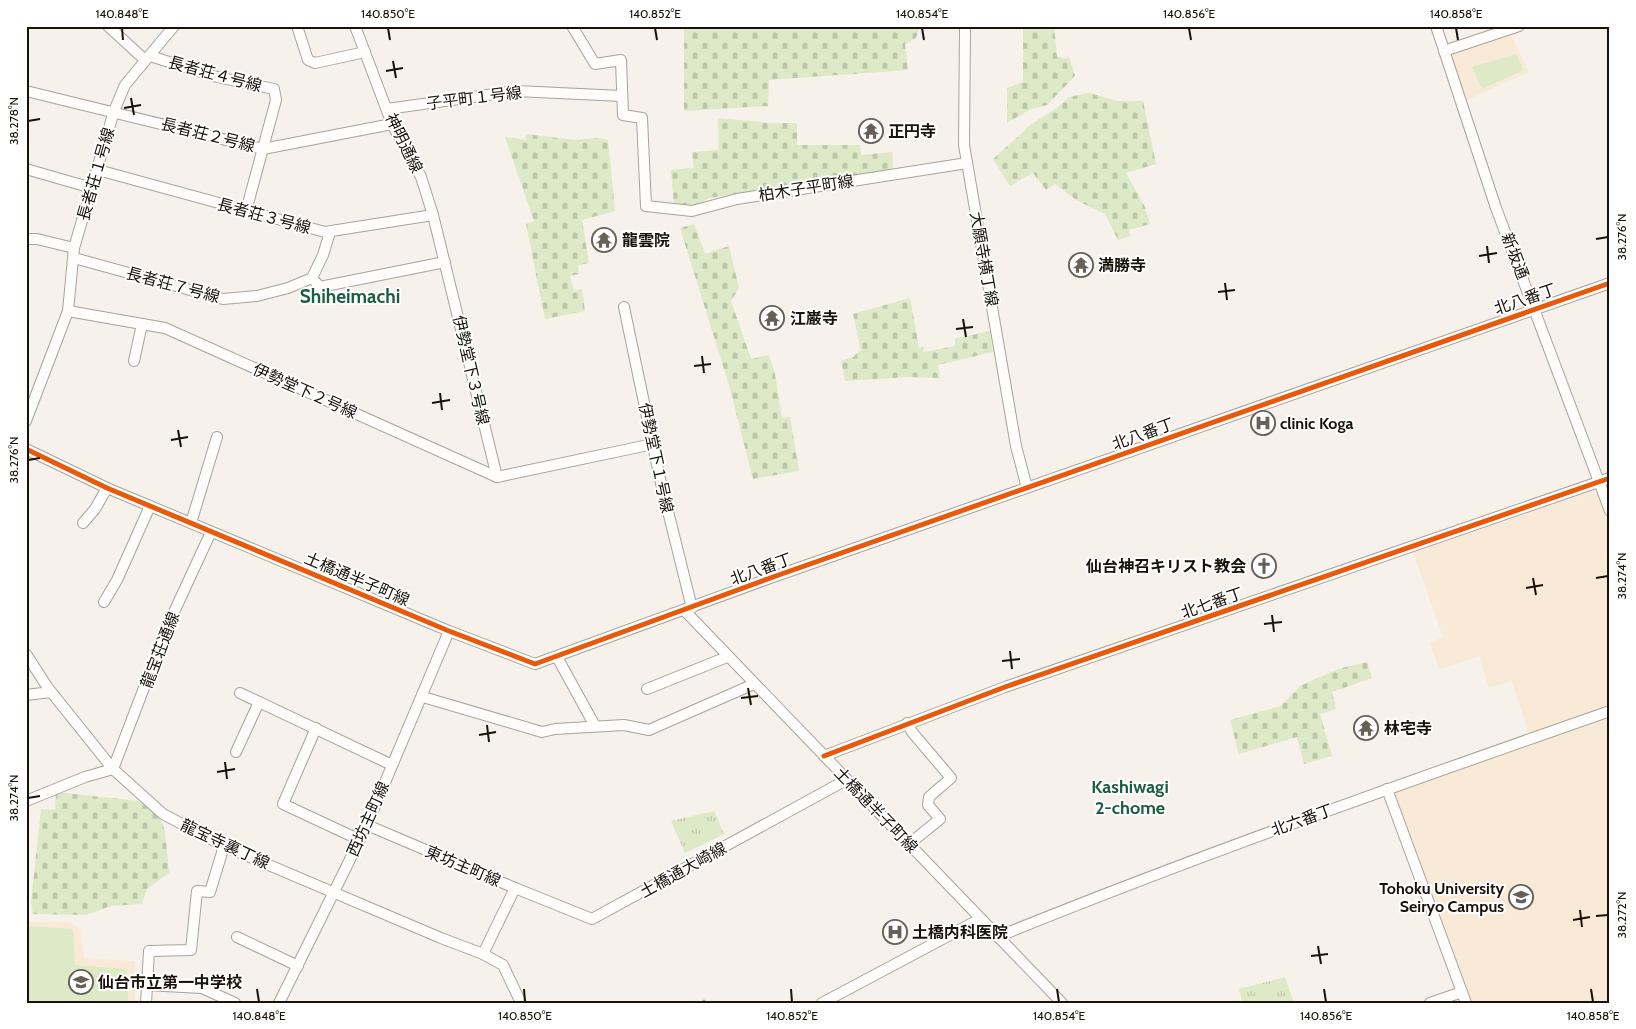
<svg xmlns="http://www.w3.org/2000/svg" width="1636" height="1029" viewBox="0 0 1636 1029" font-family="Cabin,'Noto Sans JP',sans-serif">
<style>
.built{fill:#f9ead7}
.grass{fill:url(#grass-tufts)}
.cemetery{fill:url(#cemetery-stones)}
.pitch{fill:#dde9c7}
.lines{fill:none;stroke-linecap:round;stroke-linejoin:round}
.stream{stroke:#80bac1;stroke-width:3}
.minor-casing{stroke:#a8a39c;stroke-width:12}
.minor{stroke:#fefdfc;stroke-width:10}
.cycleway-casing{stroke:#fff;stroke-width:8}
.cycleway{stroke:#e8590c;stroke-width:5}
.ticks{fill:none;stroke:#18120a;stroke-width:2}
.labels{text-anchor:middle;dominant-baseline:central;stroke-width:4;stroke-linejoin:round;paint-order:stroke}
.street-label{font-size:16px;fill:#18120a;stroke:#fff}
.poi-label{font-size:16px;font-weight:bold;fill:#18120a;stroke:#fff;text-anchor:start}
.neighbourhood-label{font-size:18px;font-weight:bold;fill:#1c5e44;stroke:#fff}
.quarter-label{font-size:19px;font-weight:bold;fill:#1c5e44;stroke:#fff}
.neatline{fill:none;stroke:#18120a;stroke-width:2}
.ticks-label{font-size:12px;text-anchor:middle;fill:#18120a}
</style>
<defs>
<pattern id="grass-tufts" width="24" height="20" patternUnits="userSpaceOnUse" patternTransform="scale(1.25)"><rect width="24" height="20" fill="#dde9c7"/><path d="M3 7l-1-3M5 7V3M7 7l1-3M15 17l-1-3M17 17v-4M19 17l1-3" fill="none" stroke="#bdc7aa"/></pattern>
<pattern id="cemetery-stones" width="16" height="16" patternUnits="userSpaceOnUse" patternTransform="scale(1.25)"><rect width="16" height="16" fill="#dde9c7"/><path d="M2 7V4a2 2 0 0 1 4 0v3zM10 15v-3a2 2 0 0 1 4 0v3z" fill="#bdc7aa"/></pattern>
</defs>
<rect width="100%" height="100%" fill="#f6f1ea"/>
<g class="built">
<polygon points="1510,33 1529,72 1465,101 1448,52"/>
<polygon points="1594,491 1599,495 1610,529 1610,704 1529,734 1512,681 1489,688 1479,656 1439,670 1430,643 1443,637 1413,552"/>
<polygon points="1610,718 1610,1003 1472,1003 1394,792"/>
<polygon points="26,922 69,922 80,929 84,958 135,961 135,1003 26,1003"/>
</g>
<g class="grass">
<polygon points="714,811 724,834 685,853 671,821"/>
<polygon points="1285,977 1294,1003 1243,1003 1239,989"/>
</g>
<g class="cemetery">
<polygon points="684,26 920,26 916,38 905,44 908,70 769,80 768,106 684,111"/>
<polygon points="1023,26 1054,26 1057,57 1061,57 1062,59 1069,57 1075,76 1047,105 1029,110 1007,123 1007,88 1023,82"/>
<polygon points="1089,93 1118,101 1143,101 1156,164 1126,173 1145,207 1150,224 1129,230 1130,236 1118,240 1105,214 1076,200 1055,184 1046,190 1033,173 1010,186 993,159 1033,123 1057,108 1069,97"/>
<polygon points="718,118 771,123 797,123 797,145 860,145 861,155 892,152 893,171 709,198 692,208 674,204 671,170 694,168 692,152 719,150"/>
<polygon points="526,134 574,140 600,138 608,140 615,211 582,220 589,263 578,265 579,274 570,276 574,291 582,289 585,311 545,319 526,224 534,221 505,137 526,140"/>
<polygon points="694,224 705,254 729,246 739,288 731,301 751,359 769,355 775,374 782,418 790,417 799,471 753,479 729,385 680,228"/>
<polygon points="910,298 919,348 923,347 924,352 955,346 955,339 990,331 993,352 938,365 940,378 910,377 845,381 841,361 853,357 861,350 853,314"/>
<polygon points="1367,662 1372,678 1332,692 1336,709 1320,714 1332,756 1304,764 1297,737 1239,754 1230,720 1281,706 1300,686 1338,669"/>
<polygon points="56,792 139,801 160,818 165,831 169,873 147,889 142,904 111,906 86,915 33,914 31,902 41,809 55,810"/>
</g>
<g class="pitch">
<polygon points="1516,54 1524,70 1482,89 1472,67"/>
<polygon points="26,926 73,929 75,965 127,969 128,1003 26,1003"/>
</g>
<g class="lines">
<polyline class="stream" points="702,1003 704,1001"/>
<defs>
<g id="minor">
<polyline points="108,26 145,60"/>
<polyline points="297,26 308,60 315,63 365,52"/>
<polyline points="355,26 392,124 421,177 433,215 497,477"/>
<polyline points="572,26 595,64 621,60 623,115 642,118 646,206 692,211 737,199 967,163"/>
<polyline points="965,26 964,145 1016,446 1027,488"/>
<polyline points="1436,26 1496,208 1610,511"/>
<polyline points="1444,51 1519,26"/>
<polyline points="150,56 217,77 274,89 276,100 246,211"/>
<polyline points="26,91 263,149 392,124"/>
<polyline points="387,109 516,91 622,96"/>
<polyline points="26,169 92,188"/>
<polyline points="98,170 325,232 433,215"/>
<polyline points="26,239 37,239 74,248"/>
<polyline points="74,258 223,299 257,296 288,288 312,278 323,255 330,232"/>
<polyline points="312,278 320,287 445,262"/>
<polyline points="624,307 660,479 692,608"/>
<polyline points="68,311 165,328 497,477 653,444"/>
<polyline points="134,361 142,324"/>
<polyline points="26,421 68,311 74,248 114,111 125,85 174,26"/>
<polyline points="26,449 107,488 449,631 535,664 773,577 1610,283"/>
<polyline points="83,523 95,509 107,488"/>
<polyline points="191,523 217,437"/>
<polyline points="104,602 117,580 150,506"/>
<polyline points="685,611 1062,1003"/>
<polyline points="26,654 48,688 113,769 163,814 224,846 441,938 483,954"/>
<polyline points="557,657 595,726"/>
<polyline points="647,689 727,657"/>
<polyline points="240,693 392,765"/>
<polyline points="26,695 51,692"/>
<polyline points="423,697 542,732 555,729 624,725 649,730 754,684"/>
<polyline points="907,723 912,732 951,778 929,797 928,805 940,819 909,844"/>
<polyline points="316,728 283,804 360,840"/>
<polyline points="236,752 259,702"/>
<polyline points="824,756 1005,687 1610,478"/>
<polyline points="1387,789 1466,1003"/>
<polyline points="26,801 85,777 113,769 168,625 211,532"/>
<polyline points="367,825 515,888 483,954 503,965 521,1003"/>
<polyline points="515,888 592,919 846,780"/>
<polyline points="237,937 298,966"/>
<path d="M997 937C1199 855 1404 783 1610 711"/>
<polyline points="146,985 202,988 235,1003"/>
<polyline points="146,1003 149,951 191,950 197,891 210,892 224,846"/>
<polyline points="279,1003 367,825 449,631"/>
<polyline points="822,1003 980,919"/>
<polyline points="1430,1003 1462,992"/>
</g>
</defs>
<use href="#minor" class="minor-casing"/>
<use href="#minor" class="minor"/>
<defs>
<g id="cycleway">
<polyline points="26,449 107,488 449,631 535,664 773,577 1610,283"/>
<polyline points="824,756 1005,687 1610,478"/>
</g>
</defs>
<use href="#cycleway" class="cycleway-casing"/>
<use href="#cycleway" class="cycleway"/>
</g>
<path class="ticks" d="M122 28 123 40M388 28 390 40M655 28 657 40M922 28 924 40M1189 28 1191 40M1456 28 1458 40M393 61 396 78M386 71 403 68M131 98 134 115M124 108 141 105M28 121 40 119M1596 239 1608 237M1487 246 1489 263M1479 256 1497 253M1225 283 1227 300M1218 292 1235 290M963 319 966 337M956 329 973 327M702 356 704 373M694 366 711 364M440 393 442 410M432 403 450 400M178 430 181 447M171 440 188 437M28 460 40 458M1533 578 1536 595M1596 578 1608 576M1526 588 1543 585M1272 615 1274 632M1264 624 1282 622M1010 651 1012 669M1002 661 1020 659M748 688 751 705M741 698 758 696M487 725 489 742M479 735 496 732M225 762 227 779M217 772 235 769M28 798 40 796M1580 910 1582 927M1596 916 1608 915M1573 920 1590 917M1318 946 1321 964M1311 956 1328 954M257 989 259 1002M524 989 525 1002M791 989 792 1002M1057 989 1059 1002M1324 989 1326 1002M1591 989 1593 1002"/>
<defs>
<symbol id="temple-ring" viewBox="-11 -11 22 22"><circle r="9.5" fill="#fff" stroke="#666058" stroke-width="1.5"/><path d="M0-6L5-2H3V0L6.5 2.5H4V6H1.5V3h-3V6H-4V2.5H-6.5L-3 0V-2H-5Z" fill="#666058"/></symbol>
<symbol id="hospital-ring" viewBox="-11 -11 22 22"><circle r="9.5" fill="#fff" stroke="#666058" stroke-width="1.5"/><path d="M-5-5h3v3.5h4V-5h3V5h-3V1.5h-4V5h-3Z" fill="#666058"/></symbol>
<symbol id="church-ring" viewBox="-11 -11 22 22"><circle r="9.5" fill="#fff" stroke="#666058" stroke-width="1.5"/><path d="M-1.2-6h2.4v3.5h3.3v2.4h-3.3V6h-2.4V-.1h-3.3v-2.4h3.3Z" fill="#666058"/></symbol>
<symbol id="university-ring" viewBox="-11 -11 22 22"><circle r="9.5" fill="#fff" stroke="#666058" stroke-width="1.5"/><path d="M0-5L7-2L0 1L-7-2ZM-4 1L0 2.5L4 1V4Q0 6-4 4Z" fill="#666058"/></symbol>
<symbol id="school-ring" viewBox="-11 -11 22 22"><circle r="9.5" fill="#fff" stroke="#666058" stroke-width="1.5"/><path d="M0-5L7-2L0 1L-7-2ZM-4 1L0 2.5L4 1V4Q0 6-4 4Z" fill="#666058"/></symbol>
</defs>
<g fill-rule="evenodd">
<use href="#temple-ring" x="857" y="117" width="28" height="28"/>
<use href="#temple-ring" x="590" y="226" width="28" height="28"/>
<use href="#temple-ring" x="1067" y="251" width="28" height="28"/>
<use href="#temple-ring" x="758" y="304" width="28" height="28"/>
<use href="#hospital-ring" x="1249" y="409" width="28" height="28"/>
<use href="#church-ring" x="1250" y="552" width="28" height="28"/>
<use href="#temple-ring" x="1352" y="714" width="28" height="28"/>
<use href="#university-ring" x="1507" y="883" width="28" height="28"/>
<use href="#hospital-ring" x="881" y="918" width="28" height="28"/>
<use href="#school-ring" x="67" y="968" width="28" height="28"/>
</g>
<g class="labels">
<g class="street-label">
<text transform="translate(215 74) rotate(15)">長者荘４号線</text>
<text transform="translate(474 98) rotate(-7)">子平町１号線</text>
<text transform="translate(208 135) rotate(14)">長者荘２号線</text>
<text transform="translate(404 143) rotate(64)">神明通線</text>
<text transform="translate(96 174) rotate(-74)">長者荘１号線</text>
<text transform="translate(806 188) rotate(-9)">柏木子平町線</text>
<text transform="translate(264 216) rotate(15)">長者荘３号線</text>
<text transform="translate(1515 256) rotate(69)">新坂通</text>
<text transform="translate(984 259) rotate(80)">大願寺横丁線</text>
<text transform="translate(173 285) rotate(15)">長者荘７号線</text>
<text transform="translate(1525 299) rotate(-19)">北八番丁</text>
<text transform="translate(471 370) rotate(77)">伊勢堂下３号線</text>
<text transform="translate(305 391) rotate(24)">伊勢堂下２号線</text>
<text transform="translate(1143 434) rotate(-20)">北八番丁</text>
<text transform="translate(656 458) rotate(78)">伊勢堂下１号線</text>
<text transform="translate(761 569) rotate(-20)">北八番丁</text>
<text transform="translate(357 579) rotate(23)">土橋通半子町線</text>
<text transform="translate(1212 603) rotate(-19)">北七番丁</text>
<text transform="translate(160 650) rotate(-69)">龍宝荘通線</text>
<text transform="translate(876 810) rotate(46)">土橋通半子町線</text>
<text transform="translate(368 819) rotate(-66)">西坊主町線</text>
<text transform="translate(1302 820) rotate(-20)">北六番丁</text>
<text transform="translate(225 844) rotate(25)">龍宝寺裏丁線</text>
<text transform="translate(463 866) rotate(23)">東坊主町線</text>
<text transform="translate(683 870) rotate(-29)">土橋通大崎線</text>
</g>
<g class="poi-label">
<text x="888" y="131">正円寺</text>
<text x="622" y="240">龍雲院</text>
<text x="1098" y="265">満勝寺</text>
<text x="790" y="318">江巌寺</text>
<text x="1280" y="423">clinic Koga</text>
<text x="1246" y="566" text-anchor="end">仙台神召キリスト教会</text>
<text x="1384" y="728">林宅寺</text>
<text x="1504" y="888" text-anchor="end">Tohoku University<tspan x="1504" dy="18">Seiryo Campus</tspan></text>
<text x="912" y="932">土橋内科医院</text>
<text x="98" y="982">仙台市立第一中学校</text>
</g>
<g class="neighbourhood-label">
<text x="1130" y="787">Kashiwagi<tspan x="1130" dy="21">2-chome</tspan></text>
</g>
<g class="quarter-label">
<text x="350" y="296">Shiheimachi</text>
</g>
</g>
<rect width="1636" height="1029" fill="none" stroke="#ffffff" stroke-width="55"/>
<rect x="28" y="28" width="1580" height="974" class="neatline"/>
<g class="ticks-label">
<text x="122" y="18">140.848°E</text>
<text x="388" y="18">140.850°E</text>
<text x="655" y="18">140.852°E</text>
<text x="922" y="18">140.854°E</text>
<text x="1189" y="18">140.856°E</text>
<text x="1456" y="18">140.858°E</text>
<text transform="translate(14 121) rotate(-90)" y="4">38.278°N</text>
<text transform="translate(1622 237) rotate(-90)" y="4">38.276°N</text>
<text transform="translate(14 460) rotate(-90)" y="4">38.276°N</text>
<text transform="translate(1622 576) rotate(-90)" y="4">38.274°N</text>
<text transform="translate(14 798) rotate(-90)" y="4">38.274°N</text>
<text transform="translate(1622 915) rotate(-90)" y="4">38.272°N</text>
<text x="259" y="1020">140.848°E</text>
<text x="525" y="1020">140.850°E</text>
<text x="792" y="1020">140.852°E</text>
<text x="1059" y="1020">140.854°E</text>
<text x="1326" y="1020">140.856°E</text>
<text x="1593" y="1020">140.858°E</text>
</g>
</svg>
